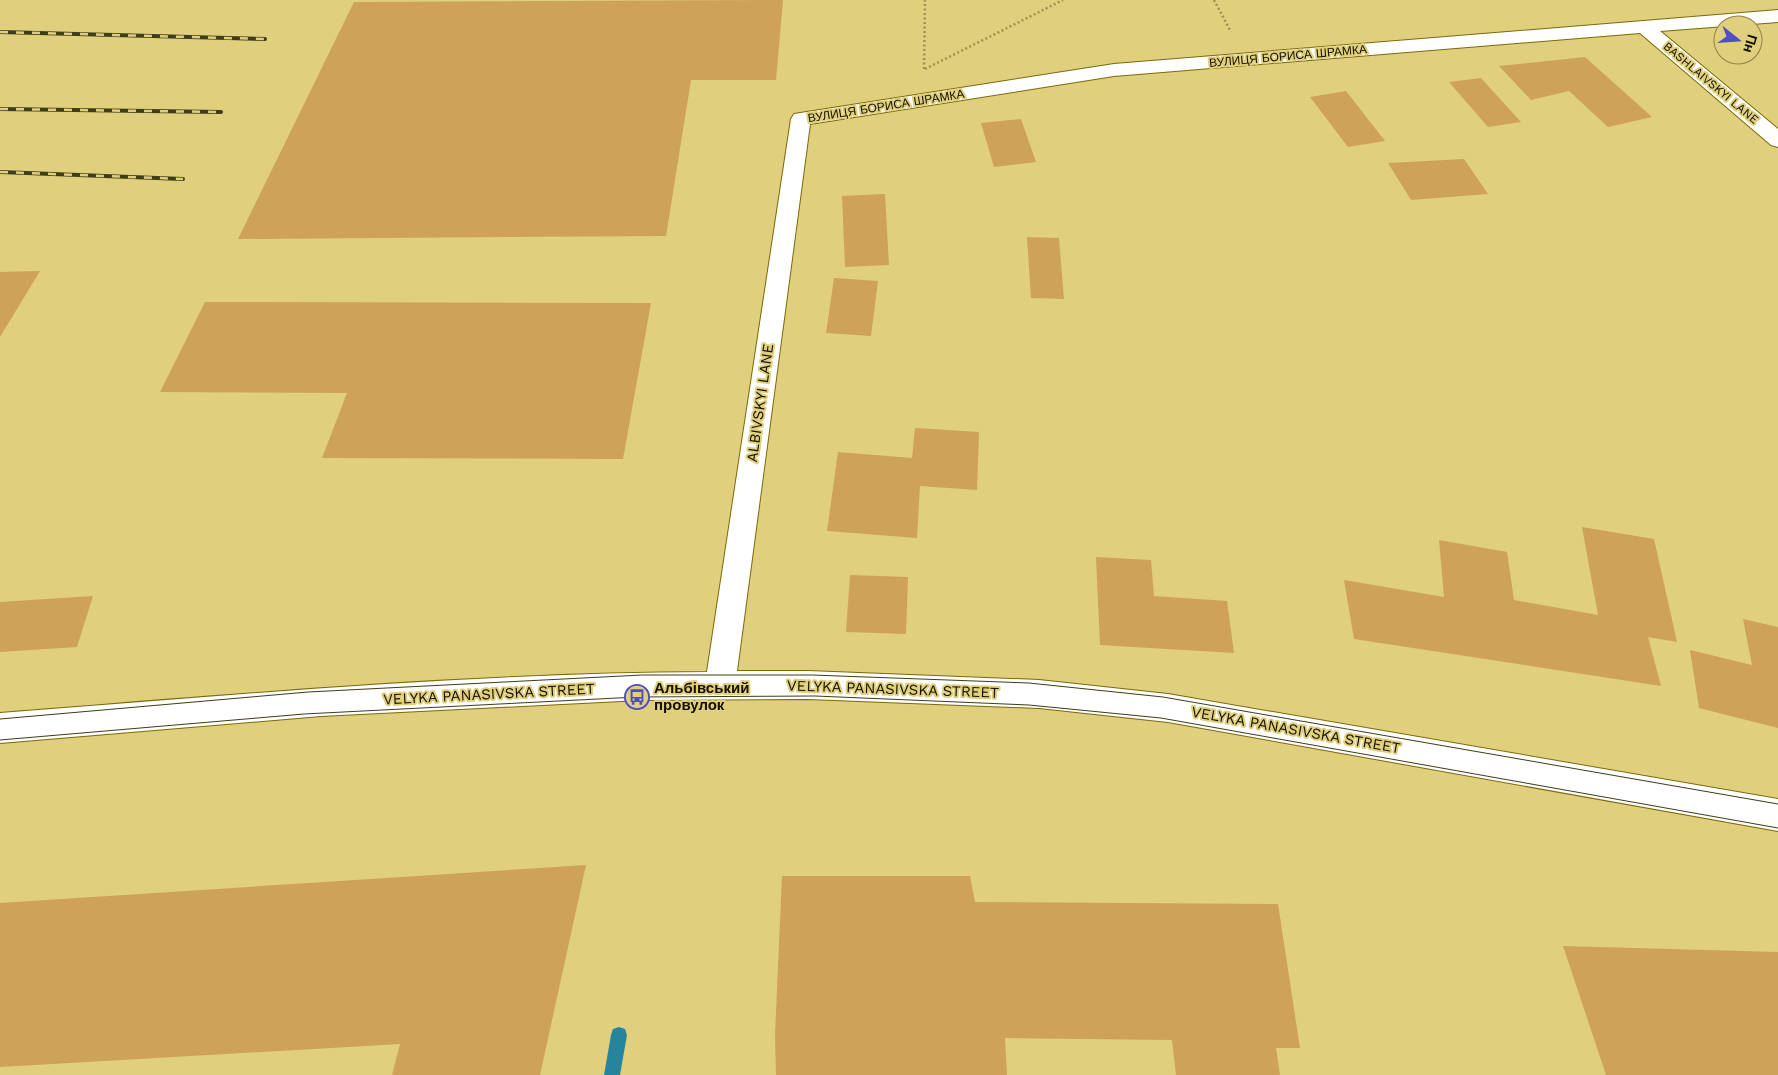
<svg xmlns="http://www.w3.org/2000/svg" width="1778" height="1075" viewBox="0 0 1778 1075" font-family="'Work Sans',sans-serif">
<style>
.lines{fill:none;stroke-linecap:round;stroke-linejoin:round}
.stream{fill:#26859c;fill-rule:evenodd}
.building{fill:#cfa259}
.minor-casing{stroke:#7b6a09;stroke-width:2}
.path{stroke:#9e9154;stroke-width:2.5;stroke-dasharray:2 2.5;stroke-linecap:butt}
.minor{fill:#fff;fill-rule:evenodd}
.tram{stroke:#413a1b;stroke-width:1}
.rail-casing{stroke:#413a1b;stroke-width:4}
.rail{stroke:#e0cf7c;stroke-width:2.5;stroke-dasharray:8;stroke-linecap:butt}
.labels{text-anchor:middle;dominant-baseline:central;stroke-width:4;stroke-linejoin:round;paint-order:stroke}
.far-street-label{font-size:12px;fill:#151000;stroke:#e0cf7c}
.street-label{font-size:15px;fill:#151000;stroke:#e0cf7c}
.poi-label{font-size:15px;font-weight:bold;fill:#151000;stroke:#e0cf7c;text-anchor:start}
</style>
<rect width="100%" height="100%" fill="#e0cf7c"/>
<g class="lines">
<polygon class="stream" points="619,1027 625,1029 627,1035 620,1075 604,1075 611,1035 613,1029"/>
</g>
<g class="building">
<polygon points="783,0 776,80 691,80 666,236 238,239 354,2"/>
<polygon points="1585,57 1652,117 1608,127 1569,91 1531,100 1499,66"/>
<polygon points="1481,78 1521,122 1488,127 1449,82"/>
<polygon points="1346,91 1385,141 1348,147 1310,97"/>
<polygon points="1021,119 1036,162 994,167 981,123"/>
<polygon points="1464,159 1488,194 1411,200 1388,163"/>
<polygon points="885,194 889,265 845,267 842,196"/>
<polygon points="1027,237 1059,238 1064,299 1031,298"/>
<polygon points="40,271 0,337 0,272"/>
<polygon points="834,278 878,281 871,336 826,333"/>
<polygon points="205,302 651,303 623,459 322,458 347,393 160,392"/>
<polygon points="915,428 979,432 977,490 920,486 917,538 827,531 838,452 912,458"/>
<polygon points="1582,527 1654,539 1677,642 1648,637 1661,686 1354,639 1344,580 1444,597 1439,540 1507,552 1514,600 1598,615"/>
<polygon points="1096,557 1151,560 1154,596 1227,601 1234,653 1100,645"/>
<polygon points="850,575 908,577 906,634 846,632"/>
<polygon points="93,596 77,647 0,652 0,602"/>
<polygon points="1743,619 1778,627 1778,728 1699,708 1690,650 1752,665"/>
<polygon points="586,865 540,1075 392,1075 400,1044 0,1067 0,903"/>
<polygon points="782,876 970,876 975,902 1278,904 1300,1048 1276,1048 1280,1075 1176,1075 1172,1040 1005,1038 1007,1075 776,1075 775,1035"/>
<polygon points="1563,946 1778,952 1778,1075 1606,1075"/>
</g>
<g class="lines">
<defs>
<path id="minor" d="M1778 10V22L1660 31 1778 129V147L1771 145 1640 33 1114 76 810 124 737 671H808L1039 680 1168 694 1778 799V831L1168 722 1039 708 808 699 641 700 321 716 0 743V713C235 695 471 673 707 672L791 119 794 114 1114 64Z"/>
</defs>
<use href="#minor" class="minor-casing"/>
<g class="path">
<polyline points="1214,0 1231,32"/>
<polyline points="924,69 925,0"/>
<polyline points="925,69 1063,0"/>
</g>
<use href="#minor" class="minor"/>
<g class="tram">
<polyline points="0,719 308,692 642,675 812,675 1029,683 1163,697 1778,804"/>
<polyline points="0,740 304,714 637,697 815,696 1029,705 1161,718 1778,828"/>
</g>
<defs>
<g id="rail">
<polyline points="0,32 265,39"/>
<polyline points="0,109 221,112"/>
<polyline points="0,172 183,179"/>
</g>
</defs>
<use href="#rail" class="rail-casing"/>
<use href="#rail" class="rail"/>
</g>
<defs>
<symbol id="bus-ring" viewBox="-11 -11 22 22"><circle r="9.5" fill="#e0cf7c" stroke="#4f4ec4" stroke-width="1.5"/><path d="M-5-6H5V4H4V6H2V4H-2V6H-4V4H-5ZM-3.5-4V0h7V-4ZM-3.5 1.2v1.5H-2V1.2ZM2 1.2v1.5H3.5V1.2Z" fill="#4f4ec4"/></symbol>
</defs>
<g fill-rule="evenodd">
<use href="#bus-ring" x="623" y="683" width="28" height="28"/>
</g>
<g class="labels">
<g class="far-street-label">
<text transform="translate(1288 56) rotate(-5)">ВУЛИЦЯ БОРИСА ШРАМКА</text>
<text transform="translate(1711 83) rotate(40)">BASHLAIVSKYI LANE</text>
<text transform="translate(886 106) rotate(-9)">ВУЛИЦЯ БОРИСА ШРАМКА</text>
</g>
<g class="street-label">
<text transform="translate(760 403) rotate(-82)">ALBIVSKYI LANE</text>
<text transform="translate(893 689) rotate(2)">VELYKA PANASIVSKA STREET</text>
<text transform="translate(489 694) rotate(-3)">VELYKA PANASIVSKA STREET</text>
<text transform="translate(1296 730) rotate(10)">VELYKA PANASIVSKA STREET</text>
</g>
<g class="poi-label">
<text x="654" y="688">Альбівський<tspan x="654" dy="17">провулок</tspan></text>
</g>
</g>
<g transform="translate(1738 40) rotate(107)"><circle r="24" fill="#e0cf7c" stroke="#8f834a"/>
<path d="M0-4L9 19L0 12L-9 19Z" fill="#4f4ec4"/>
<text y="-8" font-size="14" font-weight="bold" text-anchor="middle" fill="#151000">Пн</text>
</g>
</svg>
